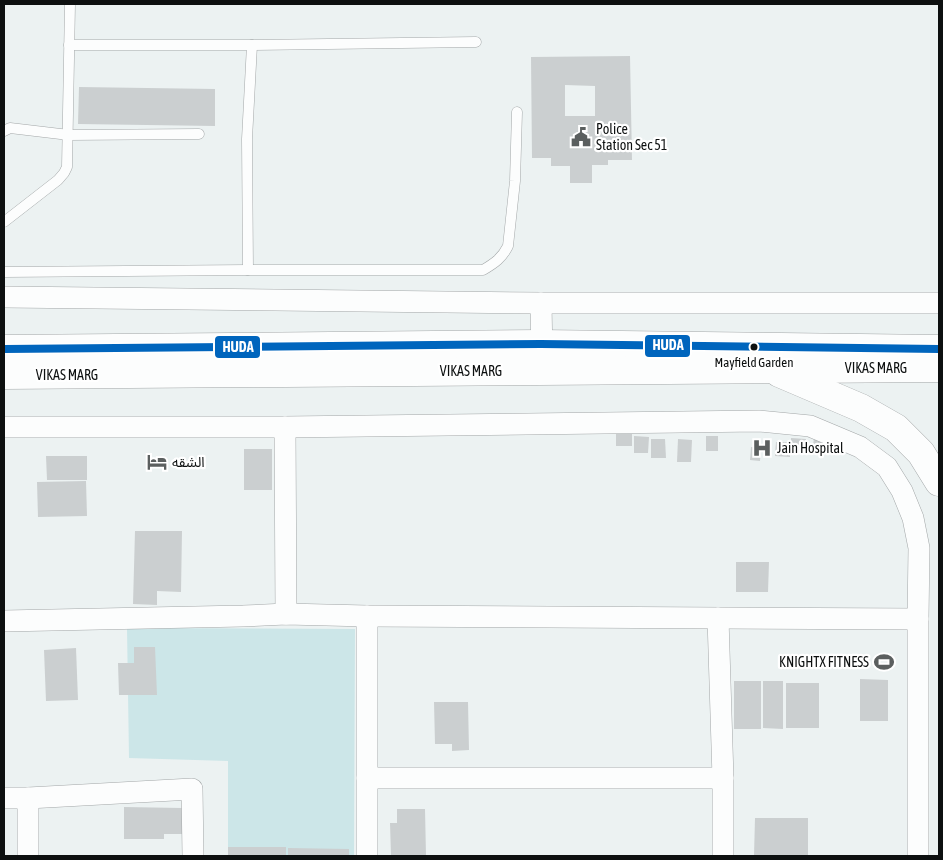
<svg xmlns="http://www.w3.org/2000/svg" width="943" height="860" viewBox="0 0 943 860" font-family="'Asap Condensed','Noto Sans Arabic',sans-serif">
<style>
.green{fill:#cce6e8}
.building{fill:#cbcfd0;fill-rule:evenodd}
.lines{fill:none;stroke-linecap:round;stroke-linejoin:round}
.service-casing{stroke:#a3a7a8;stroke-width:11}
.minor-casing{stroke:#a3a7a8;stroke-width:22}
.secondary-casing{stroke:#a3a7a8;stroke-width:29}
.service{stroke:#fcfdfd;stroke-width:10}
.minor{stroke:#fcfdfd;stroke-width:21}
.secondary{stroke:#fcfdfd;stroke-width:28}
.bus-1-casing{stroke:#fff;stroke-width:11}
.bus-1{stroke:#0065bd;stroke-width:8}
.bus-dot{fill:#0d1010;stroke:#fff;stroke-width:2}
.labels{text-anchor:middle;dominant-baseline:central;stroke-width:4.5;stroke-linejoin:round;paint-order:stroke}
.bus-label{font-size:13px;fill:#0d1010;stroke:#fff}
.poi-label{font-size:14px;fill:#0d1010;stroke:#fff;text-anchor:start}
.street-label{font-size:14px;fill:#0d1010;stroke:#fff}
.line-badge{stroke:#fff;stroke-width:2}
.badge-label{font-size:14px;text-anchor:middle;font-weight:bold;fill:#fff}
</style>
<rect width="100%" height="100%" fill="#ecf2f2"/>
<polygon class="green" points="127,628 355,629 354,856 228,856 228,761 129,758"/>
<g class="building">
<path d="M630 56 632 160H608V165H592V183H570V166H551V158H532L531 57ZM565 85 595 86V116H565Z"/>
<polygon points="79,87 215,89 215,126 78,124"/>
<rect x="616" y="434" width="16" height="12"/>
<polygon points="634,436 649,437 648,453 634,453"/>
<rect x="706" y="436" width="12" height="15"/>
<polygon points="791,438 806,439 806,452 791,452"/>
<polygon points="814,438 830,439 828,454 812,452"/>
<polygon points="651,439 665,439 666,458 651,458"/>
<polygon points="678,439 692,440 691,462 677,462"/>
<polygon points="776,442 790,442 790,457 775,456"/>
<polygon points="751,447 761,448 760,461 750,460"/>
<rect x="244" y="449" width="28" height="41"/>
<polygon points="46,456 87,456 87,480 47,480"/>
<polygon points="86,481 87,516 38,517 37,482"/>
<polygon points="135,531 182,531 181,592 157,591 157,605 133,604"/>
<polygon points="736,562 769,562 768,592 736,592"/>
<polygon points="134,647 155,647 157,695 119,695 118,663 134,663"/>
<polygon points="76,648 78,700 46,701 44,650"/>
<polygon points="860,679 888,680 888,721 860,721"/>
<rect x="734" y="681" width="27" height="48"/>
<polygon points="763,681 783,681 783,729 763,728"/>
<rect x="786" y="683" width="33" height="45"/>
<polygon points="434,702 468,702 469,750 452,751 452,744 435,744"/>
<polygon points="124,807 182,808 182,834 164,834 164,839 124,839"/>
<polygon points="397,809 425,809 426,856 391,856 390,823 397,823"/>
<polygon points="755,818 808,818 808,856 754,856"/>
<rect x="228" y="847" width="58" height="9"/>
<polygon points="288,848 349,849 349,856 288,856"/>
</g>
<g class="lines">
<defs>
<g id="service">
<polyline points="69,45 252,45 476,42"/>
<polyline points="4,131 10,128 69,135 199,134"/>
<polyline points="4,222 58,180 64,173 67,167 70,4"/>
<polyline points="248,270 247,139 252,45"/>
<path d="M4 272 248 270H483C495 263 502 258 508 246L515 181 517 112"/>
</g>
<g id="minor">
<polyline points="4,297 541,303 939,303"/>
<polyline points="541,303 542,358"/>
<polyline points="4,427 285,427 759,421 810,426 860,447 887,467 902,491 913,518 919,548 918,619 918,856"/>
<polyline points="285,427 286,614"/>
<polyline points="367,616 367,856"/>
<polyline points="718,618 723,778 723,856"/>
<polyline points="4,621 243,616 286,614 367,616 918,619"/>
<polyline points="367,778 723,778"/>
<polyline points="4,798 28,798 192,789 193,856"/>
<polyline points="28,798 28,856"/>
</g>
<g id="secondary">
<polyline points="4,349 541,344 939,349"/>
<polyline points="779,373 861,408 896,428 921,453 939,482"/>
<polyline points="4,375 939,368"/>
</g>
</defs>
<use href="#service" class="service-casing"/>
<use href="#minor" class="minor-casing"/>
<use href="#secondary" class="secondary-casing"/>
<use href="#service" class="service"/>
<use href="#minor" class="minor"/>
<use href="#secondary" class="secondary"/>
<defs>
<polyline id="bus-1" points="4,349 541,344 939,349"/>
</defs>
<use href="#bus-1" class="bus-1-casing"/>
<use href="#bus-1" class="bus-1"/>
</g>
<defs>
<symbol id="civic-bare" viewBox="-9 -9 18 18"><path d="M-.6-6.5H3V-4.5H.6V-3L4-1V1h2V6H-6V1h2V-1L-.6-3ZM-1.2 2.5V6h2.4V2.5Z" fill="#5b5f5f" stroke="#fff" stroke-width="2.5" paint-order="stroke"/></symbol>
<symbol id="hospital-bare" viewBox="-9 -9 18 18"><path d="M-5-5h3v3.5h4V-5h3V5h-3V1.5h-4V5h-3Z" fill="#5b5f5f" stroke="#fff" stroke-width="2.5" paint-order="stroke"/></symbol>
<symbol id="hotel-bare" viewBox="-9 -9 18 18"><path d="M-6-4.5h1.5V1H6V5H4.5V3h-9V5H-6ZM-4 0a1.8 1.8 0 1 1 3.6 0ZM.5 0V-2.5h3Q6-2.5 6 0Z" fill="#5b5f5f" stroke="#fff" stroke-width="2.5" paint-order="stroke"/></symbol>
<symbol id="stadium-bare" viewBox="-9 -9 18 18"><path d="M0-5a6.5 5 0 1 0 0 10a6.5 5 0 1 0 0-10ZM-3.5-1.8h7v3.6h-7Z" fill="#5b5f5f" stroke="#fff" stroke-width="2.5" paint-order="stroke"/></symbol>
</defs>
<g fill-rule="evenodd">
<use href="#civic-bare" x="567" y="123" width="28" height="28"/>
<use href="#hospital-bare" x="748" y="434" width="28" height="28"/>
<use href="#hotel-bare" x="143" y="448" width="28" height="28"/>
<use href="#stadium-bare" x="870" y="648" width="28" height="28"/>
</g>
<circle class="bus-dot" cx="754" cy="347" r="4.5"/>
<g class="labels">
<g class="bus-label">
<text x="754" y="362">Mayfield Garden</text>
</g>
<g class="poi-label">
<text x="596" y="129">Police<tspan x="596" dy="16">Station Sec 51</tspan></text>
<text x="777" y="448">Jain Hospital</text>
<text x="172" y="462">الشقه</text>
<text x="869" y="662" text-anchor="end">KNIGHTX FITNESS</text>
</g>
<g class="street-label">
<text x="876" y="368">VIKAS MARG</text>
<text x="471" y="371">VIKAS MARG</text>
<text x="67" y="375">VIKAS MARG</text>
</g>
</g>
<g class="line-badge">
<rect x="644" y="334" width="47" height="24" rx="5" fill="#0065bd"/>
<rect x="214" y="335" width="47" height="24" rx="5" fill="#0065bd"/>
</g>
<g class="badge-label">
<text x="668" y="350">HUDA</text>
<text x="238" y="352">HUDA</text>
</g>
<rect width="943" height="860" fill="none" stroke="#0d1010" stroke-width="10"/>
</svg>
